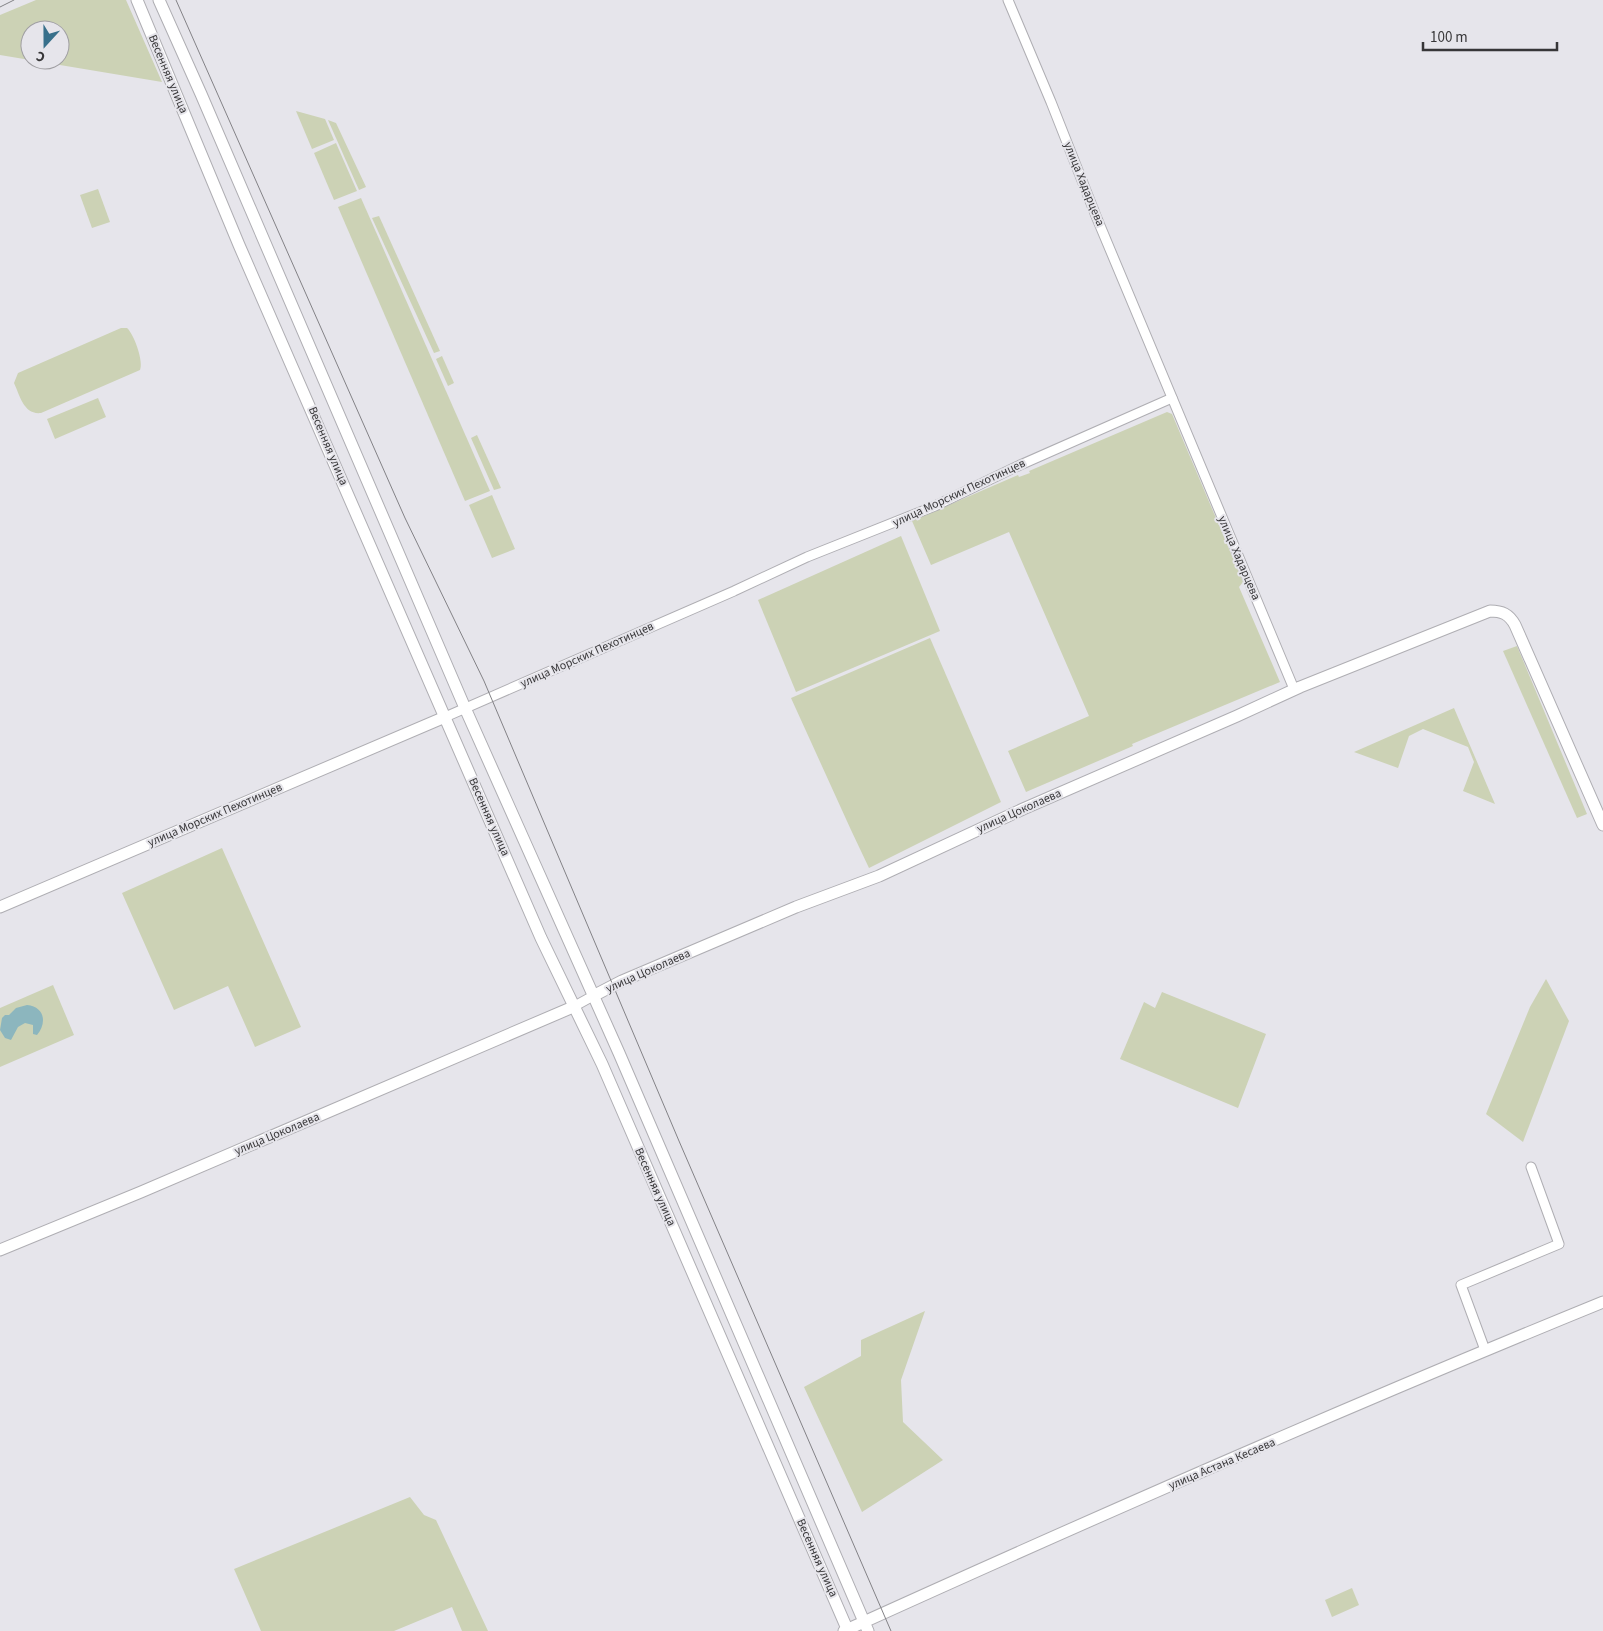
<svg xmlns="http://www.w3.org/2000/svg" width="1603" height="1631" viewBox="0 0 1603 1631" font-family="'Source Sans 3',sans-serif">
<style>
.green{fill:#ccd2b5;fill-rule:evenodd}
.water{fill:#8cb6be}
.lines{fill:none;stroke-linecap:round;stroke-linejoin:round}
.minor-casing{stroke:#afaeb3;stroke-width:11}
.tertiary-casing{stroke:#afaeb3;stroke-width:13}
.minor{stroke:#fff;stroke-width:9}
.tertiary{stroke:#fff;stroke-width:11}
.tram{stroke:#838286;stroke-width:1}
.labels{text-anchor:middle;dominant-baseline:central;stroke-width:4;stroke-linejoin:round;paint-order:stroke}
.street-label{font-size:12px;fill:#373638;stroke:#e6e5eb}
</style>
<rect width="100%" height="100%" fill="#e6e5eb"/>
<g class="green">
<path d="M36 0H126L162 82 0 55V15ZM30 30H60V60H30Z"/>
<polygon points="296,111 325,119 334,140 312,149"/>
<polygon points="328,120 336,123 366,187 359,190"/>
<polygon points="336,143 357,191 334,200 314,153"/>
<polygon points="98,189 110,222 92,228 80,195"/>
<polygon points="361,198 490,491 465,501 338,207"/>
<polygon points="379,216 440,351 434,353 372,218"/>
<path d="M121 328H127C134 334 144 362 140 370L41 413C24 415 20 396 14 383L18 373Z"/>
<polygon points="442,356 454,383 448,386 436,359"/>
<polygon points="98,398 106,417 55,439 47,419"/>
<polygon points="1167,412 1172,414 1243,582 1239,587 1280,682 1132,744 1133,746 1026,792 1008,751 1089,716 1009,532 931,565 912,521 1018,475 1019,477 1030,473 1029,471"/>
<polygon points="477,435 501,488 494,490 471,438"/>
<polygon points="492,495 515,549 492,558 469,505"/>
<polygon points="901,536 940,631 796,692 758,600"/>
<polygon points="930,638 1001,802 869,868 851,830 791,698"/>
<polygon points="1517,646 1587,814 1577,818 1503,651"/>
<polygon points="1454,708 1495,804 1463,791 1474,762 1468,747 1423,729 1409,736 1398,768 1354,752"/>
<polygon points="222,848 301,1027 255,1047 228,986 174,1010 122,893"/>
<polygon points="1546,979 1569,1021 1523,1142 1486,1114 1530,1007"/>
<polygon points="53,985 74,1035 0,1067 0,1008"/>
<polygon points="1162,992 1266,1034 1238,1108 1120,1059 1144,1002 1155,1008"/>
<polygon points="925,1311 901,1380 903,1422 943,1460 862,1512 804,1387 861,1356 861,1340"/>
<polygon points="410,1497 424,1515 436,1520 488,1631 462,1631 452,1607 394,1631 261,1631 234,1569"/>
<polygon points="1352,1588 1359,1605 1332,1617 1325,1600"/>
</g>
<path class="water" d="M27 1005C45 1007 47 1023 37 1035L33 1034V1025L25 1023 18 1027 11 1040 5 1038 0 1030 2 1018 5 1015H9L16 1008Z"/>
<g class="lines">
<defs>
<g id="minor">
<polyline points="1008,0 1051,102 1096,216 1294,689"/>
<polyline points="445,717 734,591 807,557 935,506 1018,466 1172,398"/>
<polyline points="573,1007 593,996"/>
<polyline points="1485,1350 1461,1285 1559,1244 1531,1167"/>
</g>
<g id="tertiary">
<polyline points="137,0 239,245 541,938 602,1064 848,1631"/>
<polyline points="159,0 201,94 465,708 619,1053 868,1631"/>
<polyline points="0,907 445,717"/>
<path d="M593 996 622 981 796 907 879 876 1023 809 1237 716 1300 687 1490 611C1502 611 1509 614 1515 625L1603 825"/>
<polyline points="0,1250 141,1192 573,1007"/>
<path d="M844 1631C1095 1517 1348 1406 1603 1302"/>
</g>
</defs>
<use href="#minor" class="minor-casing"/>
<use href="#tertiary" class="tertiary-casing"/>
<use href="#minor" class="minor"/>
<use href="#tertiary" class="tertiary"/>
<g class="tram">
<polyline points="176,0 405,518 484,681 679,1141 891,1631"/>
<polyline points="0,7 14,0"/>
</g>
</g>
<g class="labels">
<g class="street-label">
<text transform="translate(168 74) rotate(67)">Весенняя улица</text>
<text transform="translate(1084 184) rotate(68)">улица Хадарцева</text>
<text transform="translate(328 446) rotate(67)">Весенняя улица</text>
<text transform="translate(959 493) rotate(-25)">улица Морских Пехотинцев</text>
<text transform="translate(1239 558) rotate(67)">улица Хадарцева</text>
<text transform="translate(587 655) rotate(-24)">улица Морских Пехотинцев</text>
<text transform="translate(1019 811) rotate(-24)">улица Цоколаева</text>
<text transform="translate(215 815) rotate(-23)">улица Морских Пехотинцев</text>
<text transform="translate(489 817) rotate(66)">Весенняя улица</text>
<text transform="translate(648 971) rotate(-24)">улица Цоколаева</text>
<text transform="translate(277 1134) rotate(-23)">улица Цоколаева</text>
<text transform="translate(655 1187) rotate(66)">Весенняя улица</text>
<text transform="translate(1222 1464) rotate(-23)">улица Астана Кесаева</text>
<text transform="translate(817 1558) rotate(66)">Весенняя улица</text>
</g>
</g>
<g transform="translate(45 45) rotate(201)"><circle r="24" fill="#e6e5eb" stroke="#a09fa3"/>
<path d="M0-4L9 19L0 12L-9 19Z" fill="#38708b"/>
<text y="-8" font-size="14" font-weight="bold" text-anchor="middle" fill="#373638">С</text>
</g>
<path d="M1423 42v8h134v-8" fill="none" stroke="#373638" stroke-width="2.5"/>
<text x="1430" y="42" font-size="15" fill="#373638" stroke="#e6e5eb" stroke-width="4" paint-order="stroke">100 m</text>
</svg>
